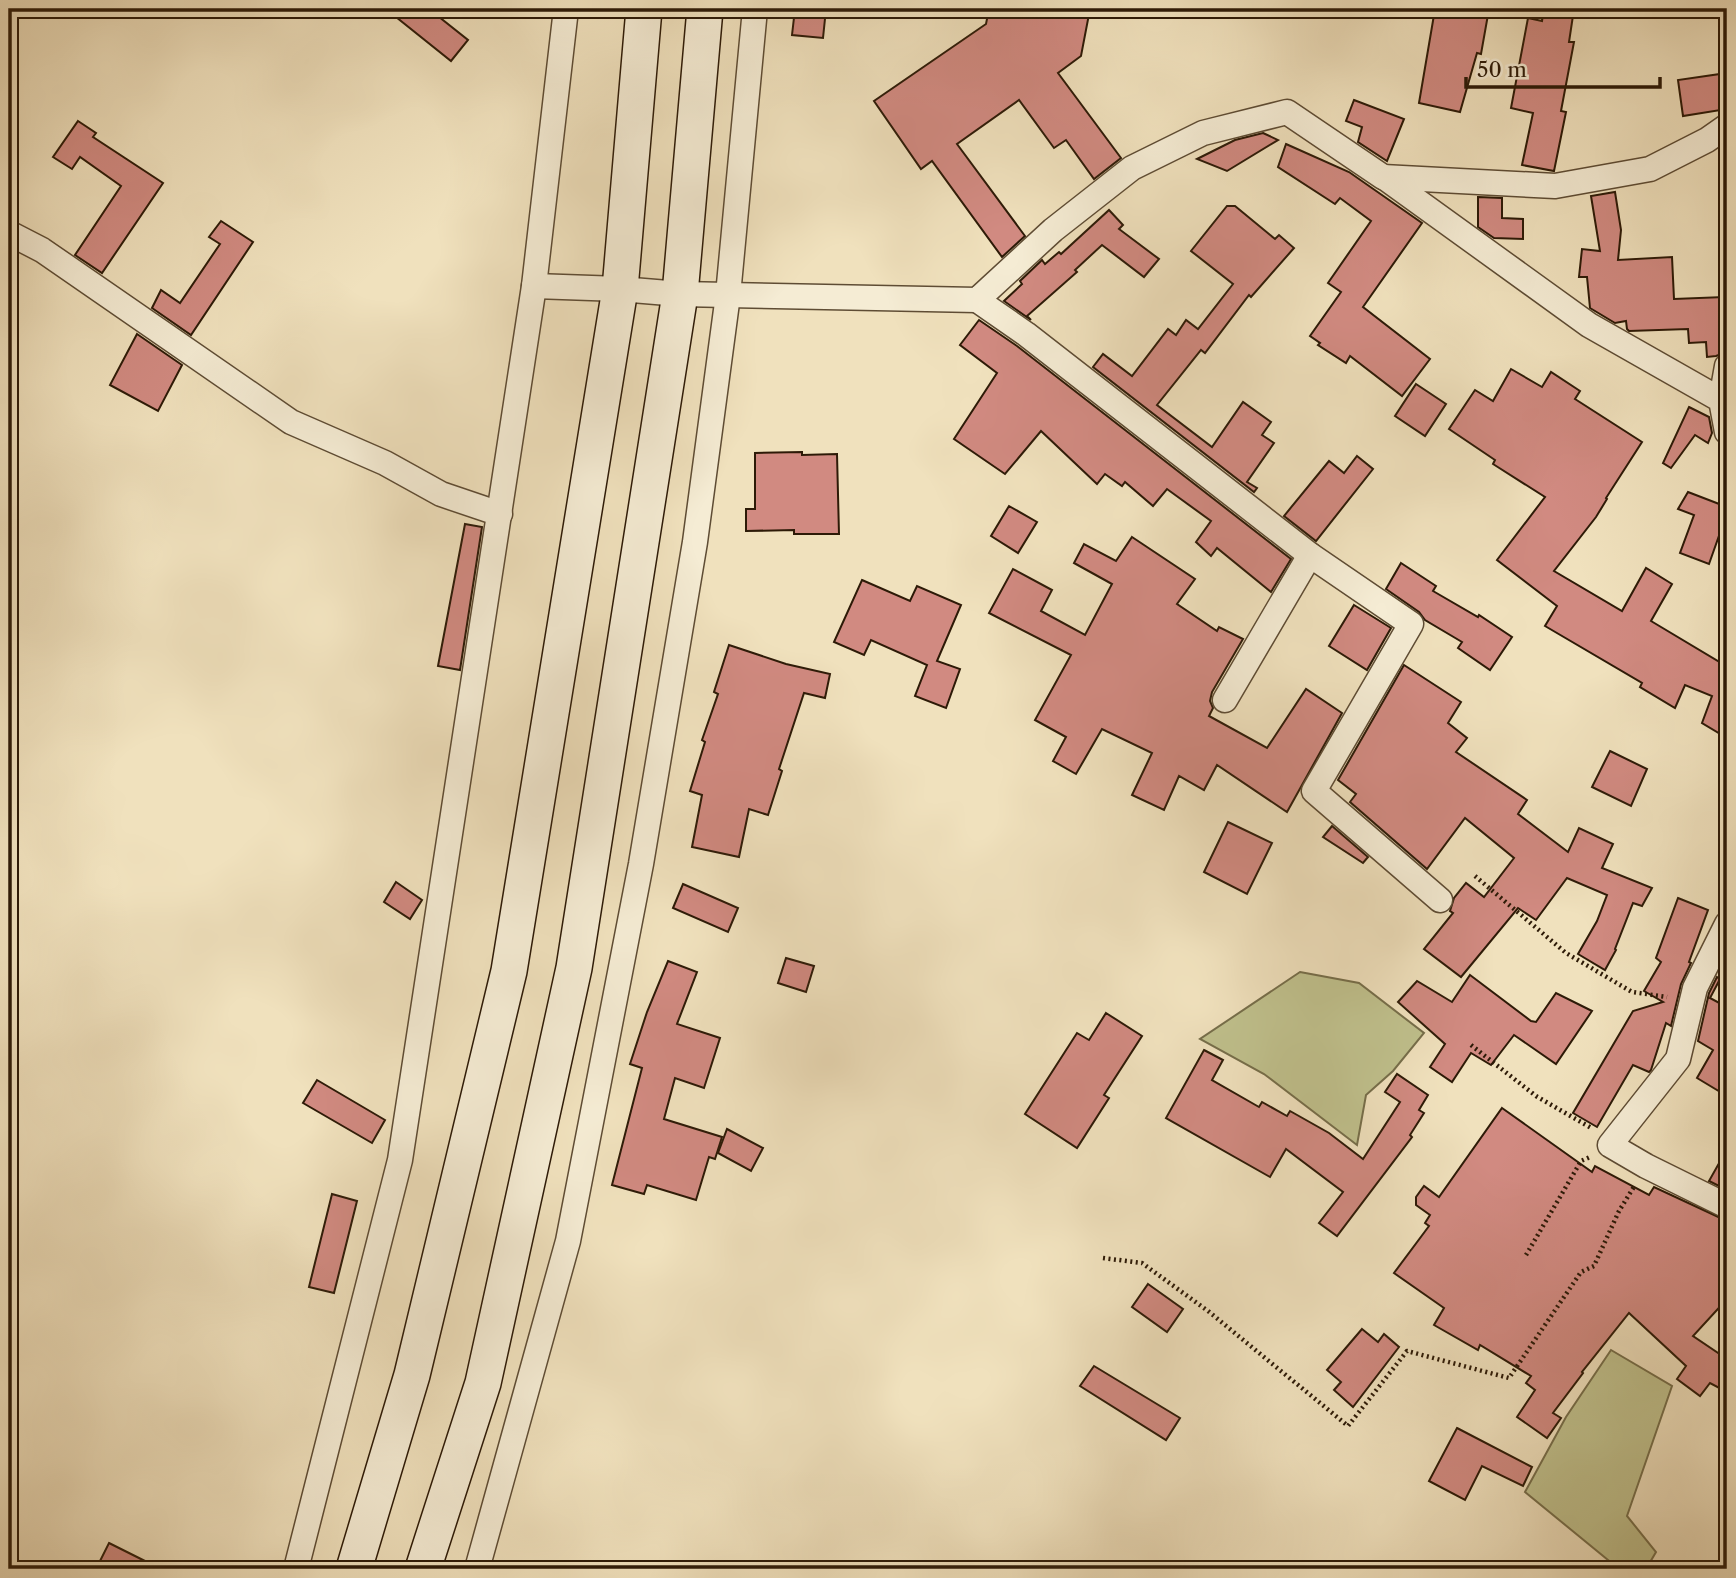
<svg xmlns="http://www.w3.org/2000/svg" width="1736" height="1578" viewBox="0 0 1736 1578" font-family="'Libre Caslon Text',serif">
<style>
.green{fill:#c0c18d;stroke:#766e4a;stroke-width:2}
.building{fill:#d18a81;stroke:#2d1a07;stroke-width:2}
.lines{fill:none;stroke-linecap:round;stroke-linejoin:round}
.minor-casing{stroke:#5e4c34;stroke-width:27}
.secondary-casing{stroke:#2d1a07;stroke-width:38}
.path{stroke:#2d1a07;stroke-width:4.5;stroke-dasharray:2 3.5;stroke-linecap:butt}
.minor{stroke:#f5ecd4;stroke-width:24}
.secondary{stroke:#f5ecd4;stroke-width:35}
</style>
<rect width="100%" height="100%" fill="#f0e1bd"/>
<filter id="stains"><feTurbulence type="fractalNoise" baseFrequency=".00286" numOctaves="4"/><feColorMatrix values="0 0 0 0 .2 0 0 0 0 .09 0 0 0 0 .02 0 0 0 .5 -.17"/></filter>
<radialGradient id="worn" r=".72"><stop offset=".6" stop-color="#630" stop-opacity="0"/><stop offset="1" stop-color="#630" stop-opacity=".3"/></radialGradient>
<g class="green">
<polygon points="1300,972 1359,983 1424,1033 1393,1071 1366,1095 1357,1145 1264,1074 1200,1039"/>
<polygon points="1611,1350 1672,1386 1627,1516 1656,1552 1646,1569 1619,1569 1525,1492 1566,1417"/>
</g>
<g class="building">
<polygon points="386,9 429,9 468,40 451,61"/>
<polygon points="795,9 826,9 823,38 792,35"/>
<polygon points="989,9 1090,9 1081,56 1058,73 1121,158 1094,179 1066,140 1054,148 1019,100 957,144 1025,236 1002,257 932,161 921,169 874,101 986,24"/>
<polygon points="1435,9 1489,9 1481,54 1477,53 1460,112 1419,103"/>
<polygon points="1544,9 1574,9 1569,42 1574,42 1561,111 1566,112 1554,171 1522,165 1533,113 1511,108 1528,18 1542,21"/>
<polygon points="1727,73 1727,109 1683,116 1678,80"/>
<polygon points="1354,100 1404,119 1387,161 1358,142 1362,127 1346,121"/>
<polygon points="78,121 96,133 93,137 163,183 102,273 75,255 121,186 80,157 72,169 53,157"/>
<polygon points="1263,133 1278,140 1227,171 1197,159 1235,140"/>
<polygon points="1286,144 1349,172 1422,223 1363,307 1430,359 1402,396 1350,356 1346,363 1318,345 1320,343 1310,336 1341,292 1328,283 1371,221 1340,198 1335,204 1278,167"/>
<polygon points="1615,192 1621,230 1618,260 1672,257 1674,299 1724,297 1727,352 1716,356 1707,357 1706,342 1689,343 1688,329 1629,331 1627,329 1626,321 1615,323 1590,308 1587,277 1579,277 1582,249 1600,251 1591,196"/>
<polygon points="1478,197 1502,198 1502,218 1523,219 1523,239 1494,238 1478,227"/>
<polygon points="1227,206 1235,206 1275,239 1279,235 1294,248 1251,297 1249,295 1205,353 1201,350 1157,405 1212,447 1243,402 1271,422 1262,435 1274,443 1247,482 1257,488 1254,492 1093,367 1103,354 1132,376 1168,329 1176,335 1186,320 1198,329 1233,284 1191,251"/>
<polygon points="1109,210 1123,225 1119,229 1159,259 1144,277 1102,245 1075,270 1077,272 1027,316 1031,320 1004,301 1022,284 1020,281 1042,260 1045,264 1059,252 1061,254"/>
<polygon points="221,221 253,242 191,335 152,308 161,290 180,303 220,244 209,237"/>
<polygon points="979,320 1017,346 1291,559 1271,592 1217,548 1211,556 1196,542 1211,521 1167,489 1153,506 1125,482 1122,486 1105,474 1097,484 1041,431 1005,474 954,439 997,373 960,345"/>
<polygon points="137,334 182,365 158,411 110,385"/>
<polygon points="1511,369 1542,387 1551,372 1580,391 1575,399 1642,442 1606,498 1607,499 1596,517 1554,571 1622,611 1646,568 1672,584 1651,621 1723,664 1725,660 1727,660 1727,738 1702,723 1712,696 1685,685 1675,708 1640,687 1642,683 1545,626 1557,606 1497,560 1545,497 1493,464 1495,460 1449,429 1475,390 1493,401"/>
<polygon points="1416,384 1446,404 1425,436 1395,416"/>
<polygon points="1689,407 1709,417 1712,433 1708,443 1695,435 1671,468 1663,463"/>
<polygon points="802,452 802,455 837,454 839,534 794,534 794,530 746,531 746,509 755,509 755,453"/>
<polygon points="1357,456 1373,469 1316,541 1284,516 1329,461 1344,473"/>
<polygon points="1688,492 1727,507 1727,513 1709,564 1680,553 1694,515 1678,509"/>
<polygon points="1009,506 1037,522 1018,553 991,536"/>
<polygon points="465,524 482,527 460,670 438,666"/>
<polygon points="1132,537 1195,579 1177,604 1217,631 1219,627 1243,639 1212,692 1210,701 1213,708 1209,716 1267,748 1306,689 1342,713 1287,812 1217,765 1204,790 1179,776 1164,810 1132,795 1152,753 1102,729 1076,774 1053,761 1066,737 1035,720 1071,655 989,613 1013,569 1052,590 1041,611 1085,635 1112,584 1074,563 1084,544 1116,561"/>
<polygon points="1401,563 1436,586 1433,591 1478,617 1479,615 1512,637 1490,670 1458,648 1462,642 1425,620 1419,612 1386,589"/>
<polygon points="862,580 910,601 917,586 961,605 937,661 960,669 946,708 915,696 927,665 871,640 864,655 834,642"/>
<polygon points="1354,605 1391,628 1367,670 1329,646"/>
<polygon points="729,645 786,664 830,674 825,698 804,693 779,769 782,771 768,815 749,809 739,857 692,847 702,795 690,791 705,742 702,740 718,694 714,692"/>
<polygon points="1404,665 1461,702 1448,723 1467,738 1456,752 1527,800 1518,814 1568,852 1579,828 1613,844 1602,868 1652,888 1642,906 1633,903 1615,949 1616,950 1605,970 1578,954 1597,921 1607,895 1567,878 1536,920 1518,908 1461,977 1424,949 1453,913 1450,911 1454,898 1466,883 1484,897 1514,858 1465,818 1427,869 1350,802 1356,794 1338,780"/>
<polygon points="1610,751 1647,769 1631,806 1592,787"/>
<polygon points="1228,822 1272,843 1247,894 1204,872"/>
<polygon points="1332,826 1368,857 1363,863 1323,837"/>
<polygon points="396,882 422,900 410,919 384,902"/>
<polygon points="683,884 738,908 728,932 673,908"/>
<polygon points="1678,898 1708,910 1689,962 1691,963 1681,984 1671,1026 1666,1023 1651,1070 1649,1072 1633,1065 1597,1127 1573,1113 1633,1011 1663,1002 1644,991 1661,962 1656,958"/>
<polygon points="786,958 814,966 806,992 778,983"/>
<polygon points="668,961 697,972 677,1024 720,1038 704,1088 675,1078 664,1119 722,1137 715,1159 709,1157 696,1200 647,1185 644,1194 612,1185 642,1068 630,1064 647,1012"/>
<polygon points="1470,975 1531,1021 1536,1022 1556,993 1592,1011 1556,1064 1514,1035 1491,1065 1471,1053 1452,1082 1430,1067 1445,1044 1398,1002 1417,981 1452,1002"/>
<polygon points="1717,977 1720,979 1710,998 1727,1007 1727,1096 1697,1078 1713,1050 1698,1041 1709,993"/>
<polygon points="1106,1013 1142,1036 1104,1095 1109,1098 1077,1148 1025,1114 1077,1033 1089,1040"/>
<polygon points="1204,1050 1223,1060 1212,1080 1259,1107 1262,1102 1287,1116 1290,1111 1329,1133 1363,1159 1400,1102 1385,1092 1397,1074 1428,1095 1419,1110 1424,1113 1410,1135 1412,1137 1337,1236 1319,1223 1343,1192 1286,1149 1270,1177 1166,1118"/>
<polygon points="317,1080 385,1120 372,1143 303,1103"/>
<polygon points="1502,1108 1592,1172 1595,1166 1649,1195 1654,1187 1727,1221 1727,1299 1693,1336 1727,1359 1727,1392 1710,1383 1700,1396 1677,1379 1686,1366 1629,1313 1582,1372 1583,1373 1553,1413 1561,1418 1547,1438 1517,1417 1535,1390 1526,1383 1531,1376 1480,1345 1478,1350 1434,1325 1444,1308 1394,1273 1429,1226 1425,1223 1430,1215 1416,1205 1416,1197 1424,1186 1439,1197"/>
<polygon points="727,1129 763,1148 751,1171 718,1153"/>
<polygon points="1727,1149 1727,1190 1709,1181"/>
<polygon points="332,1194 357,1201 334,1293 309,1287"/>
<polygon points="1148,1284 1183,1309 1167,1332 1132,1307"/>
<polygon points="1362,1329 1378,1342 1384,1334 1399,1347 1353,1407 1334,1390 1341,1382 1327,1370"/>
<polygon points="1094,1366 1180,1418 1166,1440 1080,1386"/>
<polygon points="1457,1428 1532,1467 1523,1486 1482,1466 1465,1500 1429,1481"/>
<polygon points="109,1543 161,1569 118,1569 100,1561"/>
</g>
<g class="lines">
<defs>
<g id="minor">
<polyline points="1384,177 1589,325 1721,400 1727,432"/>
<polyline points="9,233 42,250 291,422 385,463 441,494 500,514"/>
<polyline points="534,286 620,289 680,294 977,300 1053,230 1132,168 1203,133 1287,112 1383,177 1555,186 1650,169 1707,140 1727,126"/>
<polyline points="977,300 1026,334 1310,555 1411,624 1314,791 1440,900"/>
<polyline points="1721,400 1727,366"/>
<polyline points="1225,700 1310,555"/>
<polyline points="1727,924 1695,988 1678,1059 1610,1145 1646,1166 1727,1206"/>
<polyline points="296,1569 400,1160 534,286 566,9"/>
<polyline points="477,1569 568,1241 641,864 695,542 728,295 755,9"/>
</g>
<g id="secondary">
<polyline points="354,1569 412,1375 509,971 620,289 644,9"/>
<polyline points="423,1569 483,1383 574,968 680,294 705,9"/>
</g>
</defs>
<use href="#minor" class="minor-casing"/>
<use href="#secondary" class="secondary-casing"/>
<g class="path">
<polyline points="1475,876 1566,953 1632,992 1667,997"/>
<polyline points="1471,1045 1536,1096 1593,1129"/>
<polyline points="1526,1255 1581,1161 1590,1157"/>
<polyline points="1103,1258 1142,1263 1208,1311 1348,1426 1407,1351 1509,1378 1581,1272 1594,1266 1619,1211 1635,1185"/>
</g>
<use href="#minor" class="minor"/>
<use href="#secondary" class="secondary"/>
</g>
<rect width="1736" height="1578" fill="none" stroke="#f0e1bd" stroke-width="35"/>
<rect x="10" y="10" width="1715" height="1557" fill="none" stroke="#2d1a07" stroke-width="3.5"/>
<rect x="18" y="18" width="1701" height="1543" fill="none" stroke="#2d1a07" stroke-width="2"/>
<path d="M1466 77v10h194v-10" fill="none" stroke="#2d1a07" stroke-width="3.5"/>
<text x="1477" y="77" font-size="21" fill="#2d1a07" stroke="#f5ecd4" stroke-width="5" paint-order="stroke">50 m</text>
<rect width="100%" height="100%" filter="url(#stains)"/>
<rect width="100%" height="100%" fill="url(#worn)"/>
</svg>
